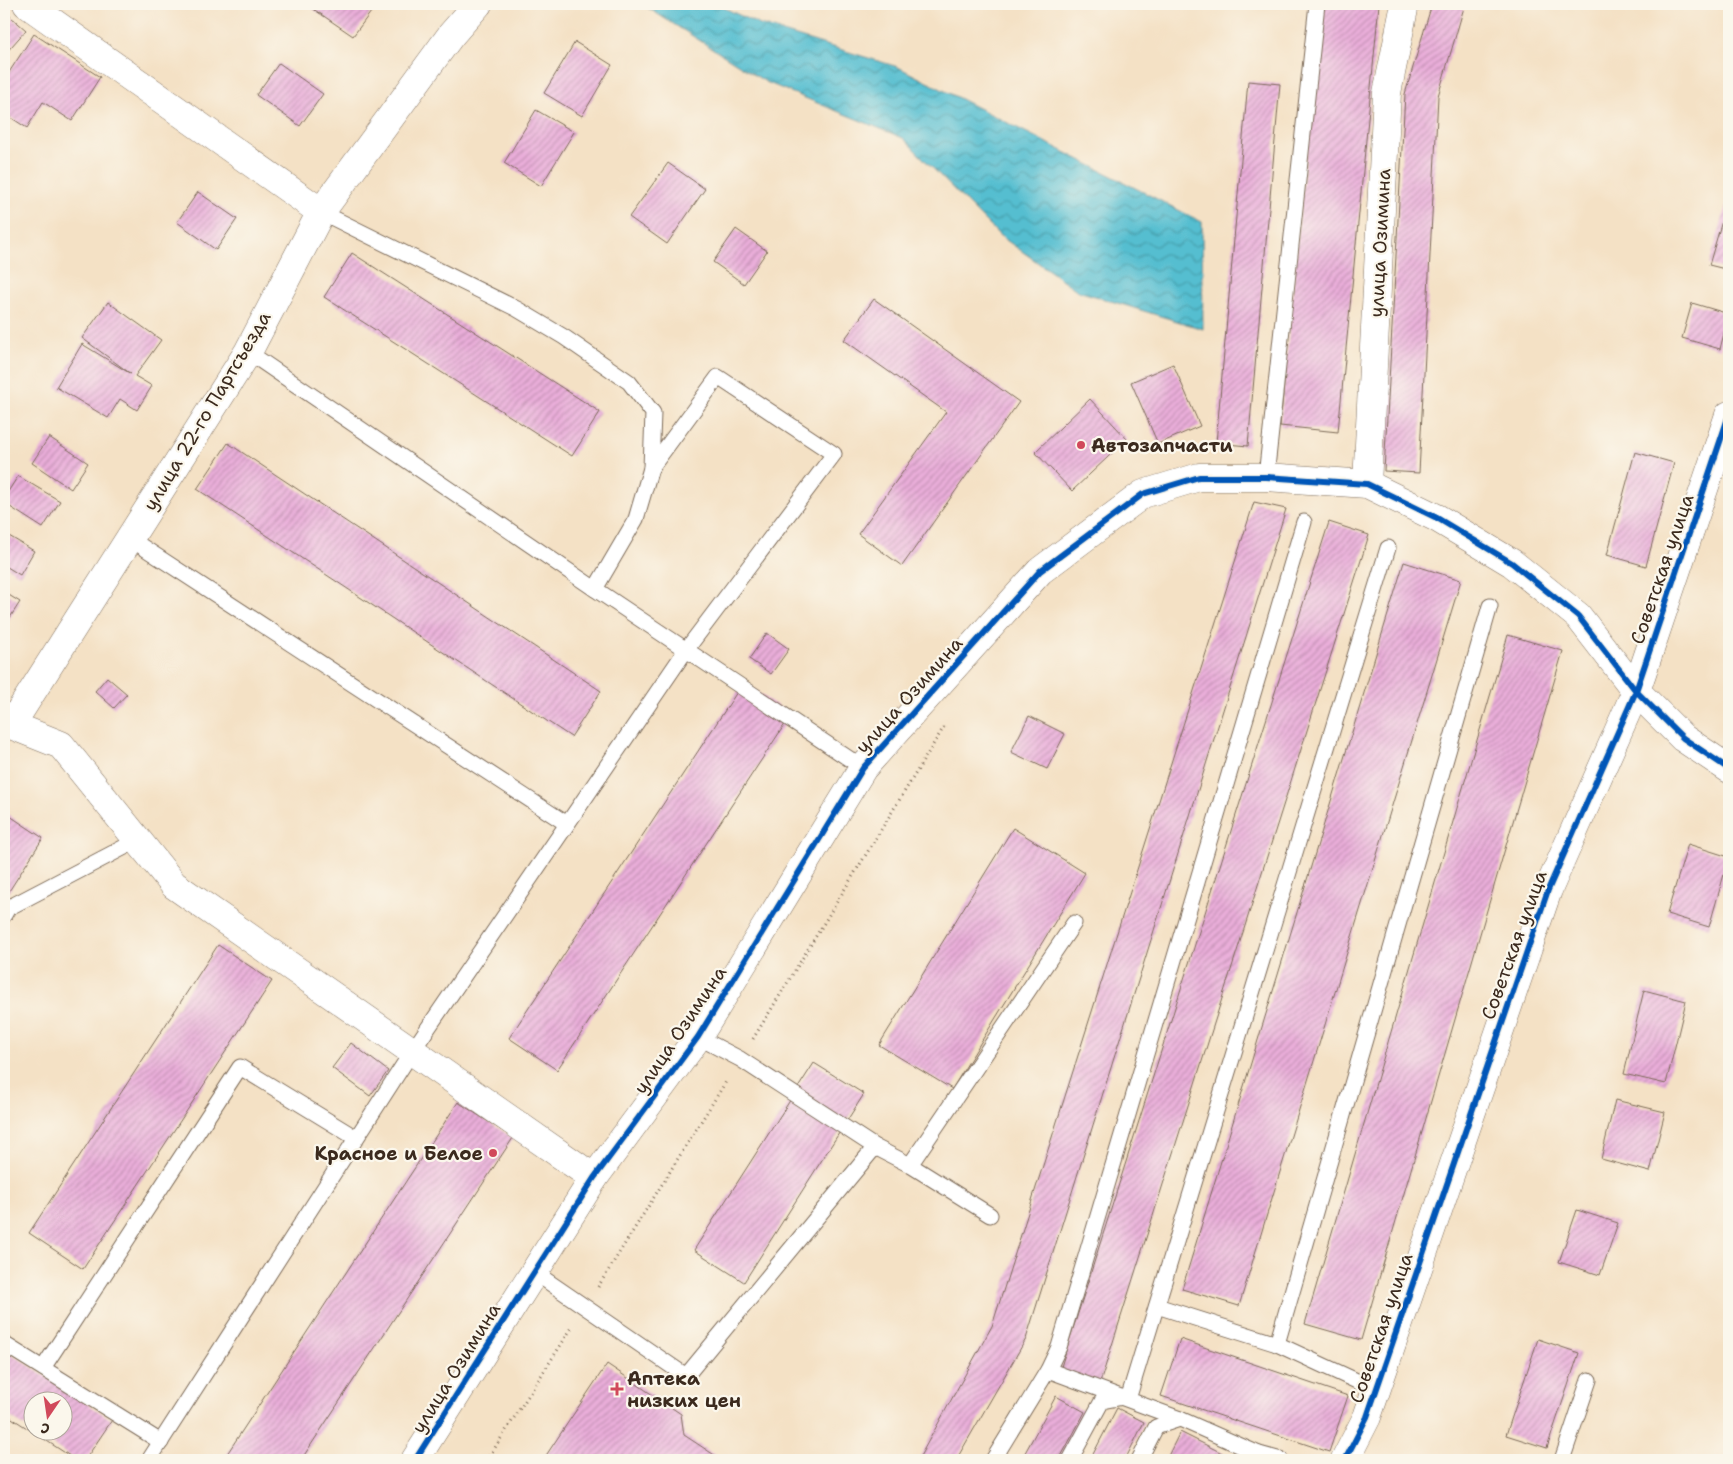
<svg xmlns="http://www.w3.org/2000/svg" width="1733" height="1464" viewBox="0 0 1733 1464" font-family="'Shantell Sans',sans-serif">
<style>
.water{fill:url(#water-waves);stroke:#487477}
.building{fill:url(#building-hatch);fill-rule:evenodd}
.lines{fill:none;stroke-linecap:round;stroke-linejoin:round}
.lane-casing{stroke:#7c6a58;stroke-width:17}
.street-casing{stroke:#7c6a58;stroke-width:29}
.path{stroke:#7c6a58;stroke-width:3;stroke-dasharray:1 4;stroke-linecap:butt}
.lane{stroke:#fff;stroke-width:15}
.street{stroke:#fff;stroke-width:28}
.cycleway-casing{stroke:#fbf7ec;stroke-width:9}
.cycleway{stroke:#0057b8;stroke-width:6}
.poi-dot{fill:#d1495b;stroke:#fbf7ec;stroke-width:2}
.labels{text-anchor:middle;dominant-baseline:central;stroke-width:4.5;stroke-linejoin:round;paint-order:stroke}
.street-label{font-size:19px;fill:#3b2a1e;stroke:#fbf7ec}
.poi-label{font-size:19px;font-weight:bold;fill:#3b2a1e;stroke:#fbf7ec;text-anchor:start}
</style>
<defs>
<pattern id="water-waves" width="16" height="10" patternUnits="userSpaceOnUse" patternTransform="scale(1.25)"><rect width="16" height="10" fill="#54bed0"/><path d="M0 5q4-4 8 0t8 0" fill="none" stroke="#479ba8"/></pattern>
<pattern id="building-hatch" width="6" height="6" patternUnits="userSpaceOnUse" patternTransform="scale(1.25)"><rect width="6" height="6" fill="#eaaeda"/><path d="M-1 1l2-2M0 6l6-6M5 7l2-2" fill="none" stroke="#bf8eb0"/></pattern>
</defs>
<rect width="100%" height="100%" fill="#fbf7ec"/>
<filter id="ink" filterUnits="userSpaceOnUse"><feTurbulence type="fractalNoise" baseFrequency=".02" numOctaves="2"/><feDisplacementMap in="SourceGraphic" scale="10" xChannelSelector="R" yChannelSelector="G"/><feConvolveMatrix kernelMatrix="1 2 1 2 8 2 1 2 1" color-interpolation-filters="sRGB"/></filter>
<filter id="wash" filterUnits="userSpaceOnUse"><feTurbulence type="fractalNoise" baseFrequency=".0096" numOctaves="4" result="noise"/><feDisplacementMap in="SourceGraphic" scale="20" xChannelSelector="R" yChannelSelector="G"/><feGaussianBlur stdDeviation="1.12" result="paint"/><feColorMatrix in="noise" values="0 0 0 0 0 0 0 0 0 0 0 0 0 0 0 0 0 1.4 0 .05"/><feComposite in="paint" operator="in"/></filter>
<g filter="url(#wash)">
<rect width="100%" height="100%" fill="#f4e1c5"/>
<polygon class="water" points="640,4 716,4 760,25 898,67 1202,222 1203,329 1078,291 999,235 903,138 766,82 648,8"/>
<g id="blocks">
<g class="building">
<polygon points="306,4 377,4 353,36"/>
<polygon points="1320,4 1379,4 1338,432 1280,426"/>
<polygon points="1432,4 1465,4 1438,96 1419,473 1384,471 1405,94"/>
<polygon points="4,11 26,30 4,55"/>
<polygon points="34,34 100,77 72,121 43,102 27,128 4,113 4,80"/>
<polygon points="575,42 612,65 582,116 544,93"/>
<polygon points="279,63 323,94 300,126 256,95"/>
<polygon points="1248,81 1280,84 1248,446 1216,443"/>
<polygon points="536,110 574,132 541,186 504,163"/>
<polygon points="668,163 705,189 667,244 629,217"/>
<polygon points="198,192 237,219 216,250 177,222"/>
<polygon points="1729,197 1729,270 1709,265"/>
<polygon points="736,229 767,251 744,284 713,262"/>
<polygon points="352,253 600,412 572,456 324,297"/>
<polygon points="874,299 1019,402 902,566 858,534 946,412 844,340"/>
<polygon points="108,302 161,340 135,376 152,386 137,410 120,399 108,418 56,387 82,344 131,374 82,338"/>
<polygon points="1692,303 1729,314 1720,349 1682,338"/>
<polygon points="1173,364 1200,426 1158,444 1131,382"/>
<polygon points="1090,399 1127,439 1072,491 1035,452"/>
<polygon points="49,437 88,463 71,489 32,463"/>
<polygon points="228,443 601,691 571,737 197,489"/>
<polygon points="1635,452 1674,463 1646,566 1607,555"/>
<polygon points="18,476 60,501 43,528 4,503 4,498"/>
<polygon points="1254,502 1286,509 1026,1339 956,1460 918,1460 992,1326"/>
<polygon points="1329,522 1369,535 1100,1383 1060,1370"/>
<polygon points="4,533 34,551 20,575 4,565"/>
<polygon points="1404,562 1461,580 1239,1306 1182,1289"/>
<polygon points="4,592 20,602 4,627"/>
<polygon points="767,633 789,649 771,674 749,659"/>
<polygon points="1508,635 1563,651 1361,1340 1305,1324"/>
<polygon points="107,677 127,694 114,708 95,691"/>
<polygon points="743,683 791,715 557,1070 509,1038"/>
<polygon points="1029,716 1065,734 1047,769 1011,752"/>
<polygon points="4,812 43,838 4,899"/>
<polygon points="1013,828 1085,873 952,1089 879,1045"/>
<polygon points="1688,844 1729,857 1709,927 1667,914"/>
<polygon points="218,945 272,981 83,1269 29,1233"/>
<polygon points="1644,990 1686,1001 1666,1084 1624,1074"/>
<polygon points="351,1043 388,1071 370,1096 332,1068"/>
<polygon points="814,1063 864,1094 744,1282 694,1250"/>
<polygon points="1615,1100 1665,1112 1650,1172 1601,1159"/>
<polygon points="458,1102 513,1138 301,1460 223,1460"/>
<polygon points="1577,1210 1618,1223 1600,1275 1559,1262"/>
<polygon points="1180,1339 1348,1396 1329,1452 1161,1396"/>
<polygon points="1538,1339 1579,1353 1547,1448 1506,1435"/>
<path d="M4 1349 112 1420 85 1460H76L4 1413ZM32 1402H62V1432H32Z"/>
<polygon points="607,1364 681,1414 684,1435 722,1460 543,1460"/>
<polygon points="1056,1396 1085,1412 1059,1460 1021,1460"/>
<polygon points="1117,1408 1144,1422 1125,1460 1090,1460"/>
<polygon points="1180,1432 1232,1458 1231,1460 1166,1460"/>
</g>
</g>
</g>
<g filter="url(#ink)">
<use href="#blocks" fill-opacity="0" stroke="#7c6a58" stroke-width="1"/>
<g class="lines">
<defs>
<g id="lane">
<polyline points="321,212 517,309 564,337 629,382 653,413 651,468 636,519 595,589"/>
<polyline points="248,352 595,589 863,768"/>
<polyline points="1266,477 1317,4"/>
<polyline points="129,538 567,824"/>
<polyline points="4,915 8,908 138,840"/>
<polyline points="698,1037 740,1059 875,1147 910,1165 990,1215"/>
<polyline points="910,1165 1074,923"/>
<polyline points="534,1272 686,1376 875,1147"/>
<polyline points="1157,1306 1277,1344 1376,1390"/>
<polyline points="4,1344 161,1442"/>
<polyline points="1277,1344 1490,606"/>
<polyline points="43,1368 240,1067 356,1138"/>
<polyline points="1048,1370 1180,1419"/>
<polyline points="149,1460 413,1050 686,650 834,454 718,377 651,468"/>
<polyline points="993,1460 1048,1370 1059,1347 1304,522"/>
<polyline points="1070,1460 1102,1401 1129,1396 1388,548"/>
<polyline points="1139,1460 1156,1427 1180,1419 1259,1454"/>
<polyline points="1255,1460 1259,1454 1281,1460"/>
<polyline points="1562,1460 1589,1380"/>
</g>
<g id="street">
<polyline points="27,4 321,212"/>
<polyline points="1367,484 1387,93 1405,4"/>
<polyline points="4,720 11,725 61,745 174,885 594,1178"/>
<polyline points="11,725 248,352 321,212 451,35 478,4"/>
<polyline points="415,1460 594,1178 698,1037 863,768 1040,571 1143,494 1199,477 1266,477 1367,484 1437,518 1512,563 1578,616 1636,691 1683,738 1729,769"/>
<polyline points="1345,1460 1367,1417 1548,890 1636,691 1729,415"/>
</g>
</defs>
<use href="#lane" class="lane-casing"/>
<use href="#street" class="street-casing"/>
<g class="path">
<polyline points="753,1039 944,727"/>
<polyline points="598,1287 727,1080"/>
<polyline points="487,1460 573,1326"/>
</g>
<use href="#lane" class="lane"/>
<use href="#street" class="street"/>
<defs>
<g id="cycleway">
<polyline points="415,1460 594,1178 698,1037 863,768 1040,571 1143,494 1199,477 1266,477 1367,484 1437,518 1512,563 1578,616 1636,691 1683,738 1729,769"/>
<polyline points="1345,1460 1367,1417 1548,890 1636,691 1729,415"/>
</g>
</defs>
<use href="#cycleway" class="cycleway-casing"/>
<use href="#cycleway" class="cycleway"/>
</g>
</g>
<g class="poi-dot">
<circle cx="1081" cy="445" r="5"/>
<circle cx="493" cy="1153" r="5"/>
<path d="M614.5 1381.5h5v5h5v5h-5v5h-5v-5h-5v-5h5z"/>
</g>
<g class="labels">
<g class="street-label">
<text transform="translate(1380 243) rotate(-87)">улица Озимина</text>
<text transform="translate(207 411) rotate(-59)">улица 22-го Партсъезда</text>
<text transform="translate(1662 569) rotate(-71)">Советская улица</text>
<text transform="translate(909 695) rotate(-48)">улица Озимина</text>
<text transform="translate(1514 945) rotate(-70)">Советская улица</text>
<text transform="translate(680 1030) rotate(-56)">улица Озимина</text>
<text transform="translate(1381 1328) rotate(-71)">Советская улица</text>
<text transform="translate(456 1368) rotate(-58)">улица Озимина</text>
</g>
<g class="poi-label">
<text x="1091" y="445">Автозапчасти</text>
<text x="483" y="1153" text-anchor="end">Красное и Белое</text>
<text x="627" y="1378">Аптека<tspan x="627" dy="22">низких цен</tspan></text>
</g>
</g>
<rect width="1733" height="1464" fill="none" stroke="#fbf7ec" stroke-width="20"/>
<g transform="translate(48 1416) rotate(193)"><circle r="24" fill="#fbf7ec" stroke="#aea59a"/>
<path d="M0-4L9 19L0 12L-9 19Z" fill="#d1495b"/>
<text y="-8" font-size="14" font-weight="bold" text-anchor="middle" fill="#3b2a1e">С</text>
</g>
</svg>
